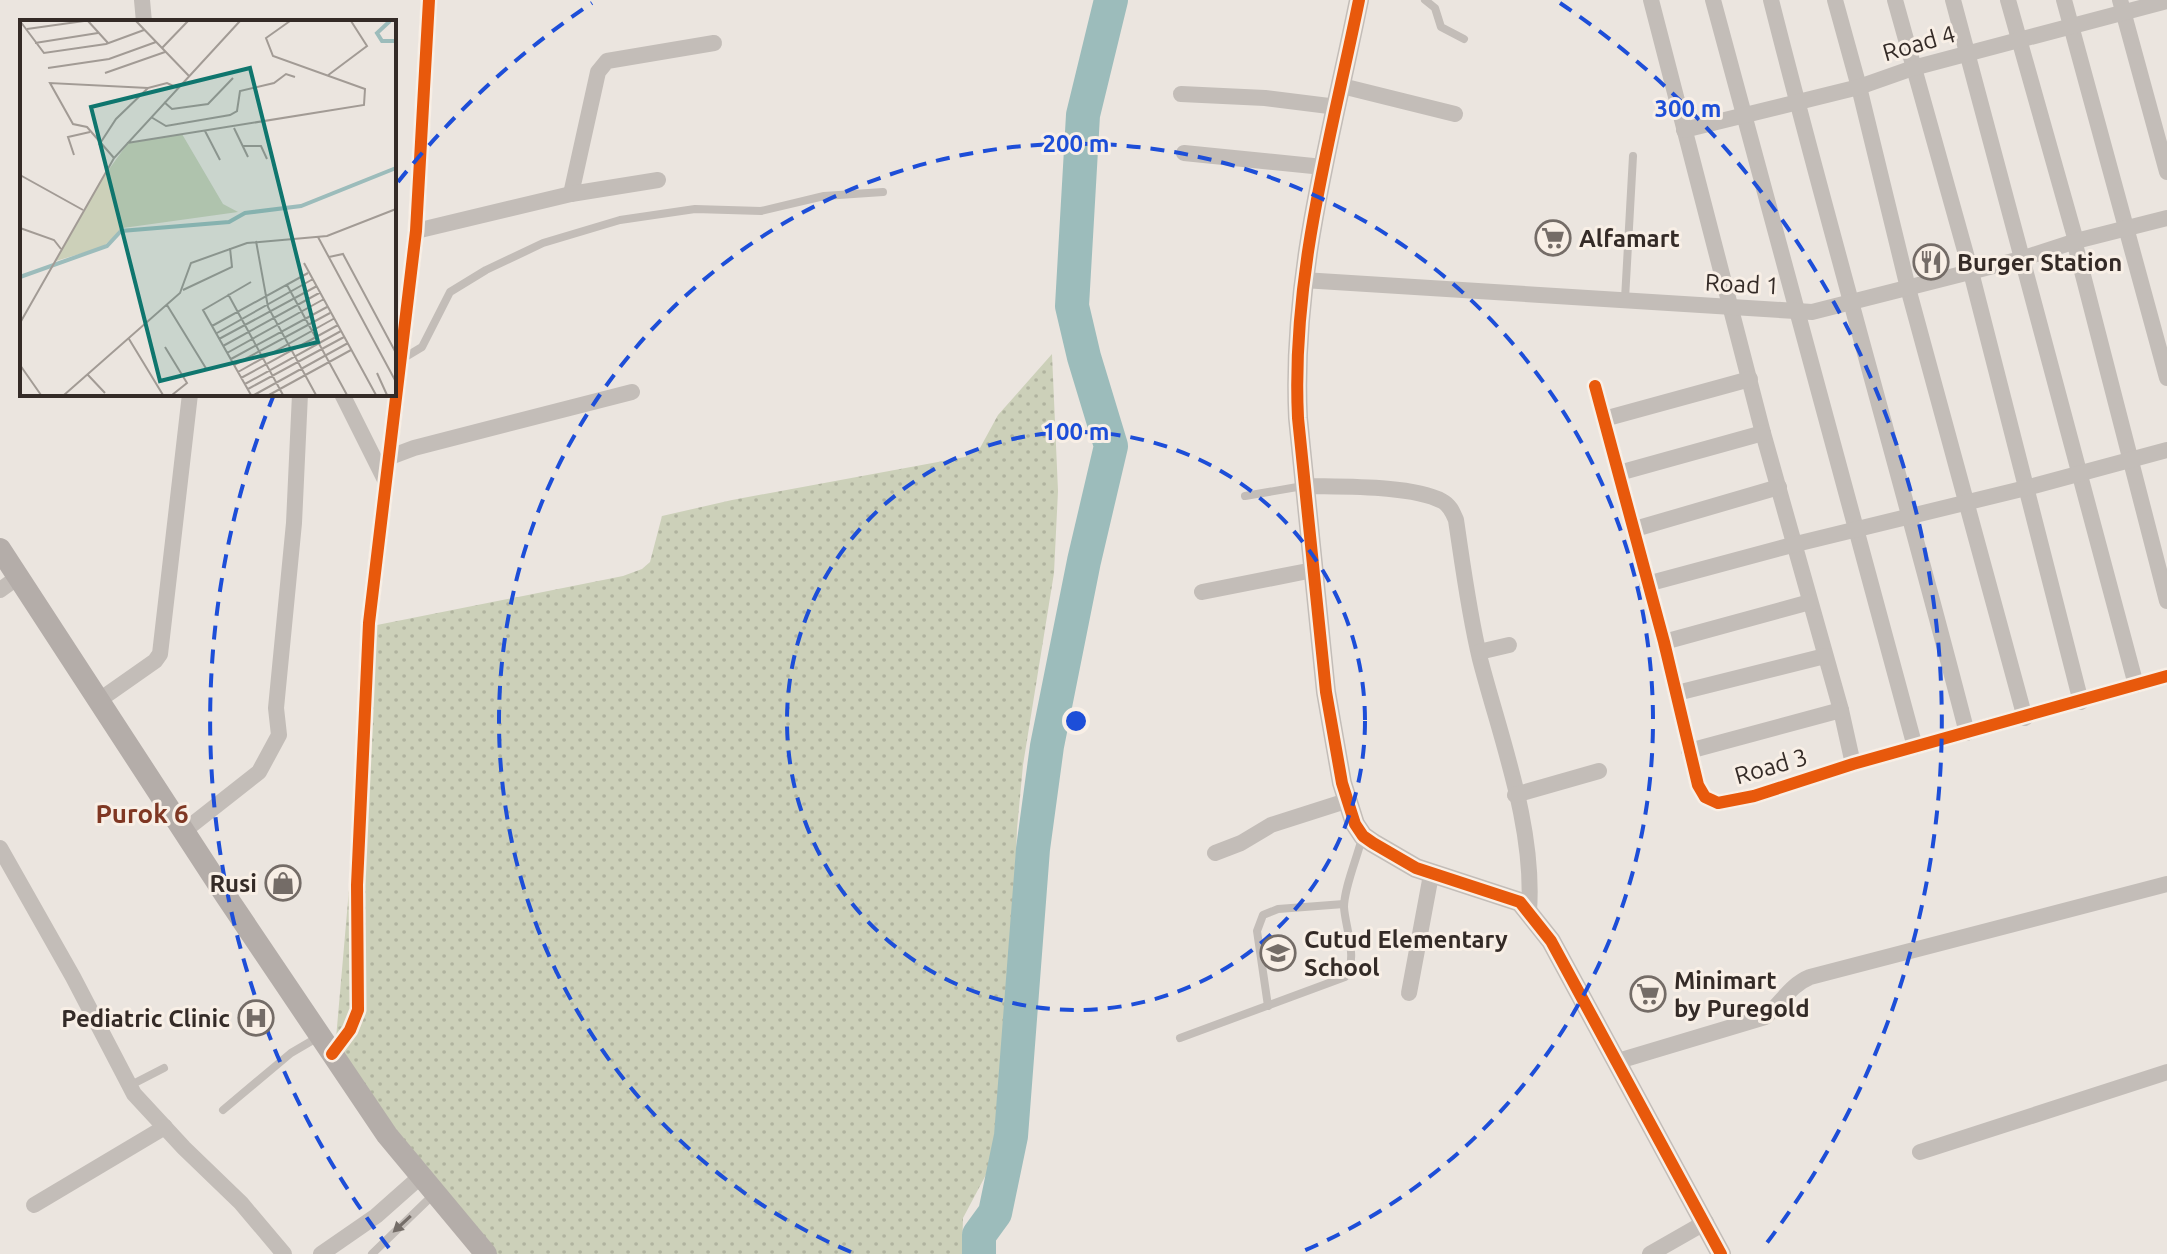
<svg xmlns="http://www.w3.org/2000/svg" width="2167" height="1254" viewBox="0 0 2167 1254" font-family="Ubuntu,sans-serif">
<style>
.grass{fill:url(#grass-dots)}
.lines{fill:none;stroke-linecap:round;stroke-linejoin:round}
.river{stroke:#9cbcbb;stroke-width:34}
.service{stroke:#c3bdb8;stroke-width:8}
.minor{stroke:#c3bdb8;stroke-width:16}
.tertiary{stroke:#c3bdb8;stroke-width:20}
.secondary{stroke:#b4ada9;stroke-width:22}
.cycleway-casing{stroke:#f8efe6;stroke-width:17}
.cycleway{stroke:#e8590c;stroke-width:12}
.oneway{fill:#746d68}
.ring{fill:none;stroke:#1d4ed8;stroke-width:4;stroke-dasharray:14 10}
.labels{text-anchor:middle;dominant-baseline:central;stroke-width:6;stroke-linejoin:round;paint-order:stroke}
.street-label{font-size:24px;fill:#342b27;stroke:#f8efe6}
.poi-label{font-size:24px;font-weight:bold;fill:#342b27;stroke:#f8efe6;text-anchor:start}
.neighbourhood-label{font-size:26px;font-weight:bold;fill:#7f3723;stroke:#f8efe6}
.inset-river{fill:none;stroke:#9cbcbb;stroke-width:4}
.inset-road{fill:none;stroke:#a29b95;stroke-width:2}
.view{fill:#0f766e;fill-opacity:0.15;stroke:#0f766e;stroke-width:4}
.inset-edge{fill:none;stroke:#342b27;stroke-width:4}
.centre{fill:#1d4ed8;stroke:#f8efe6;stroke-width:4}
.ring-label{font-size:24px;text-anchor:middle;font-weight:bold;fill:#1d4ed8;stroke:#f8efe6;stroke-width:6;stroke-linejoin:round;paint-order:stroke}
</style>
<defs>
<pattern id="grass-dots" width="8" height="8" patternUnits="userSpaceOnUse" patternTransform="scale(2)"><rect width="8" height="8" fill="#ccd0b9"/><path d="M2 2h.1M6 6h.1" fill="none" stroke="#b0b39f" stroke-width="1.8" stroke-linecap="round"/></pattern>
</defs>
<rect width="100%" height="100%" fill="#ebe5df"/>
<polygon class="grass" points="1052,354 1058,491 1054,573 1023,765 1017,829 1005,1116 997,1154 963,1218 962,1254 492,1254 335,1050 372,626 623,576 642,569 650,562 662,516 732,500 965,457 980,448 998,415"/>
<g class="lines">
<polyline class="river" points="979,1254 979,1235 995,1213 1011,1136 1033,849 1047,746 1084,561 1111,446 1084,357 1072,306 1083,115 1111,0"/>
<g class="service">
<polyline points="1425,0 1435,8 1441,27 1464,39"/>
<polyline points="1625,299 1633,156"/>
<polyline points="402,359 422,347 450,292 486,270 543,243 620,220 695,209 761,211 824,196 883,192"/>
<polyline points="1245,496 1303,486"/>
<polyline points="1268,1006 1257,931 1263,915 1278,909 1344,904"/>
<path d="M1180 1038 1345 977C1359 960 1345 927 1344 907 1344 888 1357 858 1362 838"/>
<polyline points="129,1086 164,1068"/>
<polyline points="223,1110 291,1053 320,1036"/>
<polyline points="372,1254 433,1195"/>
</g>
<g class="minor">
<polyline points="142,0 144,22"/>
<polyline points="1651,0 1763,433 1841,710 1853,764"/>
<polyline points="1713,0 1915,747"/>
<path d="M1771 0C1833 245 1904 488 1967 733"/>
<polyline points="1835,0 1859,87 1908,288 2025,718"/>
<polyline points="1895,0 1971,272 2081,702"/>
<polyline points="1953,0 2136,685"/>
<polyline points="2008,0 2076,241 2076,248 2167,601"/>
<polyline points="2064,0 2167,378"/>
<polyline points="2120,0 2167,172"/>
<polyline points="1342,86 1455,114"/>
<polyline points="1181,94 1265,98 1337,107"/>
<polyline points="1684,130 1859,87 1913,68 2167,1"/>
<polyline points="1184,153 1323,167"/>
<polyline points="571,194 598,72 607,61 714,43"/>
<polyline points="416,231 571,194 658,180"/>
<polyline points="1303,280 1812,312 2021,259 2076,241 2167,218"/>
<polyline points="1595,386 1664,642 1698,785 1705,797 1718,803 1754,796 1853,764 2167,676"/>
<polyline points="342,394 386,482"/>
<polyline points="1604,419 1750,379"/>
<polyline points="390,457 414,448 632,392"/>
<polyline points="1619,473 1763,433"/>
<path d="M1305 486C1341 487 1411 485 1442 501 1450 505 1453 513 1456 520 1463 567 1469 614 1480 659 1501 740 1535 827 1529 911"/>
<polyline points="1635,529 1779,487"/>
<polyline points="1647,584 1796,544 2026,488 2167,450"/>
<polyline points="0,590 18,577"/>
<polyline points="1202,592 1313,570"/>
<polyline points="1664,642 1810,602"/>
<polyline points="1479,652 1509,645"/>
<polyline points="1677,693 1825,656"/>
<polyline points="98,701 155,661 160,654 190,394"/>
<polyline points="1689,751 1841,710"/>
<polyline points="1515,795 1599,771"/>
<polyline points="184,831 259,772 279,735 276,708 294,523 300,394"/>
<polyline points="0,848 73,977 134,1094 184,1148 241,1203 284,1254"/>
<polyline points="1215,853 1241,843 1271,825 1346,801"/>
<polyline points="1409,993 1431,875"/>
<polyline points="332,1054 350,1030 358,1010 357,885 369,623 416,231 429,0"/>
<path d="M1615 1062 1765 1017C1781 1004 1790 985 1810 977L2167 884"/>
<polyline points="1920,1152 2167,1072"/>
<polyline points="34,1205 165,1127"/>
<polyline points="321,1254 376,1216 420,1177"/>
<polyline points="1650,1254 1706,1222"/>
</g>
<path class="tertiary" d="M1359 0C1331 138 1291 276 1298 418L1326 692 1342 783 1355 824 1363 836 1373 843 1416 868 1520 902 1551 941 1721 1254"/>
<polyline class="secondary" points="0,549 226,896 387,1135 486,1254"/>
<defs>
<g id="cycleway">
<path d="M1359 0C1331 138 1291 276 1298 418L1326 692 1342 783 1355 824 1363 836 1373 843 1416 868 1520 902 1551 941 1721 1254"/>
<polyline points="1595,386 1664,642 1698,785 1705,797 1718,803 1754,796 1853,764 2167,676"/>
<polyline points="332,1054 350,1030 358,1010 357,885 369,623 416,231 429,0"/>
</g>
</defs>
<use href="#cycleway" class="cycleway-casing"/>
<use href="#cycleway" class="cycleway"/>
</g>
<defs><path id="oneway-solid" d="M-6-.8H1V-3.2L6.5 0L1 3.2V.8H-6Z" transform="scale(2)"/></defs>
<use class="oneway" href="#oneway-solid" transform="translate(402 1224) rotate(137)"/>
<g class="ring">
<circle cx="1076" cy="721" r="289"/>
<path d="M851 1252A577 577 0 1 1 1301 1252"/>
<path d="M389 1248A866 866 0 0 1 273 397M398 182A866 866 0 0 1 592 3M1560 3A866 866 0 0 1 1763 1248"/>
</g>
<defs>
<symbol id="supermarket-ring" viewBox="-11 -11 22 22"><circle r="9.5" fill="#f8efe6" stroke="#746c67" stroke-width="1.5"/><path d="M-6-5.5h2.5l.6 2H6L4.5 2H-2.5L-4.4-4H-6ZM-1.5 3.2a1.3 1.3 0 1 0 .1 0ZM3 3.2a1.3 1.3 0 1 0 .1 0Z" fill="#746c67"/></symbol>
<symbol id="restaurant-ring" viewBox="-11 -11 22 22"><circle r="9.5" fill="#f8efe6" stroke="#746c67" stroke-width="1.5"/><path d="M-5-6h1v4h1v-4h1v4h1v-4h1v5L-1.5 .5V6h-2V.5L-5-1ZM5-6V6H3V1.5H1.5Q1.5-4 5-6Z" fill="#746c67"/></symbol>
<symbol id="shop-ring" viewBox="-11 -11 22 22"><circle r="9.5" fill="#f8efe6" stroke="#746c67" stroke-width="1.5"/><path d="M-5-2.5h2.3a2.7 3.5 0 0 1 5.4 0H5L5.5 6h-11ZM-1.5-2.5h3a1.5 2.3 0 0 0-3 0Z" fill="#746c67"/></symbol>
<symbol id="school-ring" viewBox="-11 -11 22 22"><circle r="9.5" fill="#f8efe6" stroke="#746c67" stroke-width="1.5"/><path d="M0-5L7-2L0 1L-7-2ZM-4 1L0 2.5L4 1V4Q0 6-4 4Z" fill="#746c67"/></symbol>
<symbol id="hospital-ring" viewBox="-11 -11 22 22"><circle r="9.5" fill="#f8efe6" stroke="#746c67" stroke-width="1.5"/><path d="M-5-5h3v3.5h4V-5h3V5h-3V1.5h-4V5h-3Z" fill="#746c67"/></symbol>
</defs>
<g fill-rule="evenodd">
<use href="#supermarket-ring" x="1533" y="218" width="40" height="40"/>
<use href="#restaurant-ring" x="1911" y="242" width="40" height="40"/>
<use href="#shop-ring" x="263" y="863" width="40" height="40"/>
<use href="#school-ring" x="1258" y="933" width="40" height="40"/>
<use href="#supermarket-ring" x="1628" y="974" width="40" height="40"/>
<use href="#hospital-ring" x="236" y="998" width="40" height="40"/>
</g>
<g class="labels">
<g class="street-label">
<text transform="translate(1919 43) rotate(-16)">Road 4</text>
<text transform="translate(1742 284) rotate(3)">Road 1</text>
<text transform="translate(1771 766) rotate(-16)">Road 3</text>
</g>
<g class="poi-label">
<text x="1579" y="238">Alfamart</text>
<text x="1957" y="262">Burger Station</text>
<text x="257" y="883" text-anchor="end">Rusi</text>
<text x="1304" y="939">Cutud Elementary<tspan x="1304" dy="28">School</tspan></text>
<text x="1674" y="980">Minimart<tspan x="1674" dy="28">by Puregold</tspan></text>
<text x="230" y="1018" text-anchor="end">Pediatric Clinic</text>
</g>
<g class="neighbourhood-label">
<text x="142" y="813">Purok 6</text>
</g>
</g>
<g transform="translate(20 20)">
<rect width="376" height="376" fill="#ebe5df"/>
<path d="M162 114 203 184 218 192 103 208 83 227 36 241 79 163 108 123Z" fill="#ccd0b9"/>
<path class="inset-river" d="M370 1 357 13 362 21H376M0 257 87 226 101 211 209 202 225 193 281 186 376 148"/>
<path class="inset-road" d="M0 1 24 33 86 24 124 10M68 1 88 23M116 1 169 56M7 9 64 1M15 23 78 13M142 28 168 1M28 48 89 39 136 22M85 53 145 32M307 56 347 26 331 1M144 82 152 89 188 84 213 58M131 97 146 106 210 95 217 91 220 71 254 63 266 54 275 57M214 108 228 137M185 111 200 140M107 123 344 85 345 69 253 36 246 18 270 1M79 125 96 99 128 68M223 126H241L247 139M54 135 48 117 70 112M94 138 67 107 53 104 30 63 128 68 147 63 158 68M0 155 63 190M0 208 34 220 41 229M298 217 376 362M236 221 248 287 296 375M309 237 323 234 376 333M284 243 356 375M267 265 327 375M163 270 212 247 210 228M208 274 263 375M147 285 187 350M0 303 94 138 220 1M192 306 288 253M197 313 293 259M109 319 143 375M199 319 297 266M203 326 301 272M145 327 167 363 152 375M207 333 304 279M211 339 307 287M0 345 21 375M214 345 310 293M218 352 315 298M357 353 367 375M68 355 85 373M221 358 318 305M225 364 321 311M228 369 324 317M44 375 160 273 171 243 227 223 307 216 376 189M231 375 183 290 231 262M234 375 328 323M249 375 331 330"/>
<path class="view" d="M230 48 298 322 140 361 71 87Z"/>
<rect width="376" height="376" class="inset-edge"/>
</g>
<circle cx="1076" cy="721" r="12" class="centre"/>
<g class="ring-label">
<text x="1688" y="117">300 m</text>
<text x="1076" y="152">200 m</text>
<text x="1076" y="440">100 m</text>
</g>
</svg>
